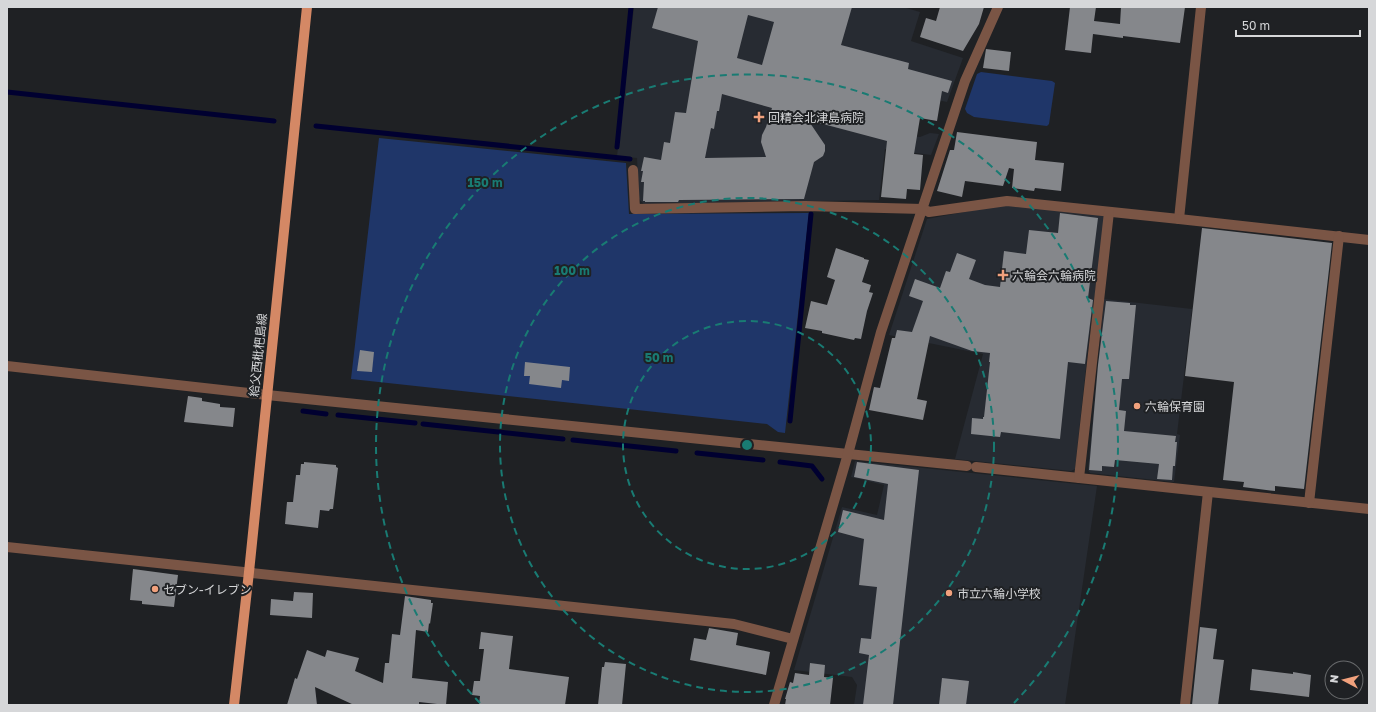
<svg xmlns="http://www.w3.org/2000/svg" width="1376" height="712" viewBox="0 0 1376 712" font-family="'Golos Text','Noto Sans JP',sans-serif">
<style>
.built{fill:#272b32}
.green{fill:#1f3669}
.lines{fill:none;stroke-linecap:round;stroke-linejoin:round}
.stream{stroke:#000030;stroke-width:5}
.building{fill:#85878b;fill-rule:evenodd}
.minor{stroke:#7a5545;stroke-width:10}
.major{stroke:#d48865;stroke-width:10}
.ring{fill:none;stroke:#197b73;stroke-width:2;stroke-dasharray:7 5}
.poi-dot{fill:#f1a17d;stroke:#1f2124;stroke-width:1.5}
.labels{text-anchor:middle;dominant-baseline:central;stroke-width:4;stroke-linejoin:round;paint-order:stroke}
.poi-label{font-size:12px;fill:#d6d7d9;stroke:#1f2124;text-anchor:start}
.street-label{font-size:12px;fill:#d6d7d9;stroke:#1f2124}
.centre{fill:#197b73;stroke:#1f2124;stroke-width:2}
.ring-label{font-size:12px;text-anchor:middle;font-weight:bold;fill:#197b73;stroke:#1f2124;stroke-width:4;stroke-linejoin:round;paint-order:stroke}
</style>
<rect width="100%" height="100%" fill="#1f2124"/>
<g class="built">
<polygon points="634,7 903,7 920,12 911,41 963,58 947,102 904,93 893,133 920,137 930,133 939,134 931,155 885,149 879,200 644,204 639,199 637,158 617,156"/>
<polygon points="1007,204 1103,215 1105,219 1089,339 1075,469 1071,471 955,459 983,354 889,335 927,219"/>
<polygon points="1104,299 1192,309 1177,434 1180,435 1174,482 1090,473 1088,470"/>
<polygon points="855,461 1097,486 1065,705 854,705 857,685 852,677 794,670 842,507 877,515 884,485 851,477"/>
</g>
<g class="green">
<polygon points="981,72 1052,81 1055,83 1049,124 1047,126 974,117 967,113 965,109 977,74"/>
<polygon points="379,138 626,163 629,214 809,213 785,433 778,432 767,424 351,379"/>
</g>
<g class="lines">
<g class="stream">
<polyline points="7,92 274,121"/>
<polyline points="316,126 630,159"/>
<polyline points="617,147 631,7"/>
<polyline points="303,411 326,414"/>
<polyline points="338,415 415,423"/>
<polyline points="790,421 811,214"/>
<polyline points="423,424 563,439"/>
<polyline points="573,440 676,451"/>
<polyline points="697,453 763,460"/>
<polyline points="780,462 812,466 822,479"/>
</g>
</g>
<g class="building">
<path d="M658 7H852L841 45 909 63 908 69 952 81 948 93 942 91 937 121 920 118 914 154 923 155 920 190 907 189 906 199 881 197 887 141 808 120 825 145V151L823 156 814 162 804 199 679 200 678 202H645V201H643L644 182H641L643 171H641L644 157 661 160 664 142 670 143 675 112 686 113 698 41 652 28ZM748 15 774 22 762 65 737 58ZM722 94 772 108 766 127 762 135 761 142 766 157 705 158 711 128 714 129 717 111H719Z"/>
<polygon points="940,7 984,7 979,24 963,51 920,37 926,18 936,21"/>
<polygon points="1070,7 1096,7 1094,21 1120,24 1121,7 1185,7 1180,43 1123,36 1123,38 1093,34 1091,53 1065,50"/>
<polygon points="986,49 1011,52 1009,71 983,68"/>
<polygon points="957,132 1037,142 1035,160 1064,163 1061,191 1035,188 1034,191 1012,188 1014,169 1009,168 1003,186 965,181 962,197 937,191 950,150 954,150"/>
<polygon points="1060,213 1098,218 1088,298 1093,300 1085,364 1068,362 1060,439 1001,432 1000,437 971,434 972,418 983,419 983,417 984,417 990,362 989,362 990,353 972,351 930,336 917,399 927,401 923,420 869,410 874,387 880,388 892,338 895,338 897,330 912,332 923,301 909,296 915,279 940,288 946,271 950,272 957,253 976,260 969,279 985,285 1000,287 1004,251 1026,254 1029,230 1058,233"/>
<polygon points="1202,228 1332,243 1304,489 1275,486 1275,491 1243,487 1244,482 1223,480 1234,382 1185,376"/>
<polygon points="836,248 864,258 864,259 869,260 862,282 871,285 869,292 873,293 867,311 861,339 855,338 854,340 822,333 822,331 805,328 811,301 827,305 835,280 827,277"/>
<polygon points="1106,301 1130,303 1130,305 1136,305 1129,379 1122,379 1119,410 1126,411 1124,431 1176,436 1175,442 1177,442 1175,466 1173,466 1172,480 1157,479 1159,464 1115,460 1114,467 1102,466 1102,471 1089,470 1098,365"/>
<polygon points="360,350 374,352 372,372 357,371"/>
<polygon points="525,362 570,367 569,381 562,380 561,388 529,384 530,376 524,376"/>
<polygon points="188,396 202,398 202,401 220,404 220,407 235,408 233,427 184,422"/>
<polygon points="304,462 336,465 336,467 338,468 333,509 330,509 329,511 320,510 318,528 285,524 287,502 293,502 296,475 300,475 301,464 304,464"/>
<polygon points="857,462 919,470 893,705 863,705 869,655 859,653 861,638 871,639 877,587 859,585 864,539 838,532 843,510 884,520 888,484 854,477"/>
<polygon points="133,569 178,575 174,607 142,604 142,601 130,600"/>
<polygon points="294,592 313,593 312,618 270,615 271,599 293,601"/>
<polygon points="405,596 431,600 431,603 433,603 430,624 429,623 428,632 416,630 412,678 448,682 446,705 419,702 419,705 354,705 315,687 317,705 287,705 295,678 297,679 307,650 325,657 327,650 359,658 355,671 383,683 385,663 389,663 392,634 400,635"/>
<polygon points="1200,627 1217,629 1213,659 1224,660 1218,705 1192,705"/>
<polygon points="709,628 738,633 736,645 770,652 766,675 690,660 694,638 706,640"/>
<polygon points="481,632 513,636 509,669 569,677 565,705 479,705 480,696 472,695 474,681 480,681 484,649 479,649"/>
<polygon points="605,662 626,664 622,705 598,705 602,667 604,667"/>
<polygon points="810,663 825,665 824,677 833,678 830,705 785,705 786,699 785,699 790,682 793,683 795,673 809,675"/>
<polygon points="1252,669 1293,674 1293,672 1311,675 1309,697 1250,690"/>
<polygon points="942,678 969,681 966,705 939,705"/>
</g>
<g class="lines">
<g class="minor">
<polyline points="633,170 635,209 805,206 923,209 929,212 1007,201 1179,219 1201,7"/>
<polyline points="1179,219 1369,240"/>
<polyline points="7,366 267,395 967,466"/>
<polyline points="976,467 1369,509"/>
<polyline points="1079,478 1109,212"/>
<polyline points="1309,503 1339,236"/>
<polyline points="7,547 734,624 793,639"/>
<polyline points="774,705 848,454 881,332 965,81 998,7"/>
<polyline points="1185,705 1208,492"/>
</g>
<polyline class="major" points="234,705 249,572 307,7"/>
</g>
<g class="ring">
<circle cx="747" cy="445" r="124"/>
<circle cx="747" cy="445" r="247"/>
<path d="M480 703A371 371 0 1 1 1014 703"/>
</g>
<g class="poi-dot">
<path d="M757 111h4v4h4v4h-4v4h-4v-4h-4v-4h4z"/>
<path d="M1001 269h4v4h4v4h-4v4h-4v-4h-4v-4h4z"/>
<circle cx="1137" cy="406" r="4"/>
<circle cx="155" cy="589" r="4"/>
<circle cx="949" cy="593" r="4"/>
</g>
<g class="labels">
<g class="poi-label">
<text x="768" y="117">回精会北津島病院</text>
<text x="1012" y="275">六輪会六輪病院</text>
<text x="1145" y="406">六輪保育園</text>
<text x="163" y="589">セブン-イレブン</text>
<text x="957" y="593">市立六輪小学校</text>
</g>
<g class="street-label">
<text transform="translate(258 355) rotate(-84)">給父西枇杷島線</text>
</g>
</g>
<circle cx="747" cy="445" r="6" class="centre"/>
<g class="ring-label">
<text x="485" y="187">150 m</text>
<text x="572" y="275">100 m</text>
<text x="659" y="362">50 m</text>
</g>
<rect width="1376" height="712" fill="none" stroke="#d6d7d9" stroke-width="16"/>
<g transform="translate(1344 680) rotate(277)"><circle r="19" fill="#1f2124" stroke="#686a6c"/>
<path d="M0-3L7 15L0 10L-7 15Z" fill="#f1a17d"/>
<text y="-6" font-size="11" font-weight="bold" text-anchor="middle" fill="#d6d7d9">N</text>
</g>
<path d="M1236 30v6h124v-6" fill="none" stroke="#d6d7d9" stroke-width="2"/>
<text x="1242" y="30" font-size="12" fill="#d6d7d9" stroke="#1f2124" stroke-width="3" paint-order="stroke">50 m</text>
</svg>
